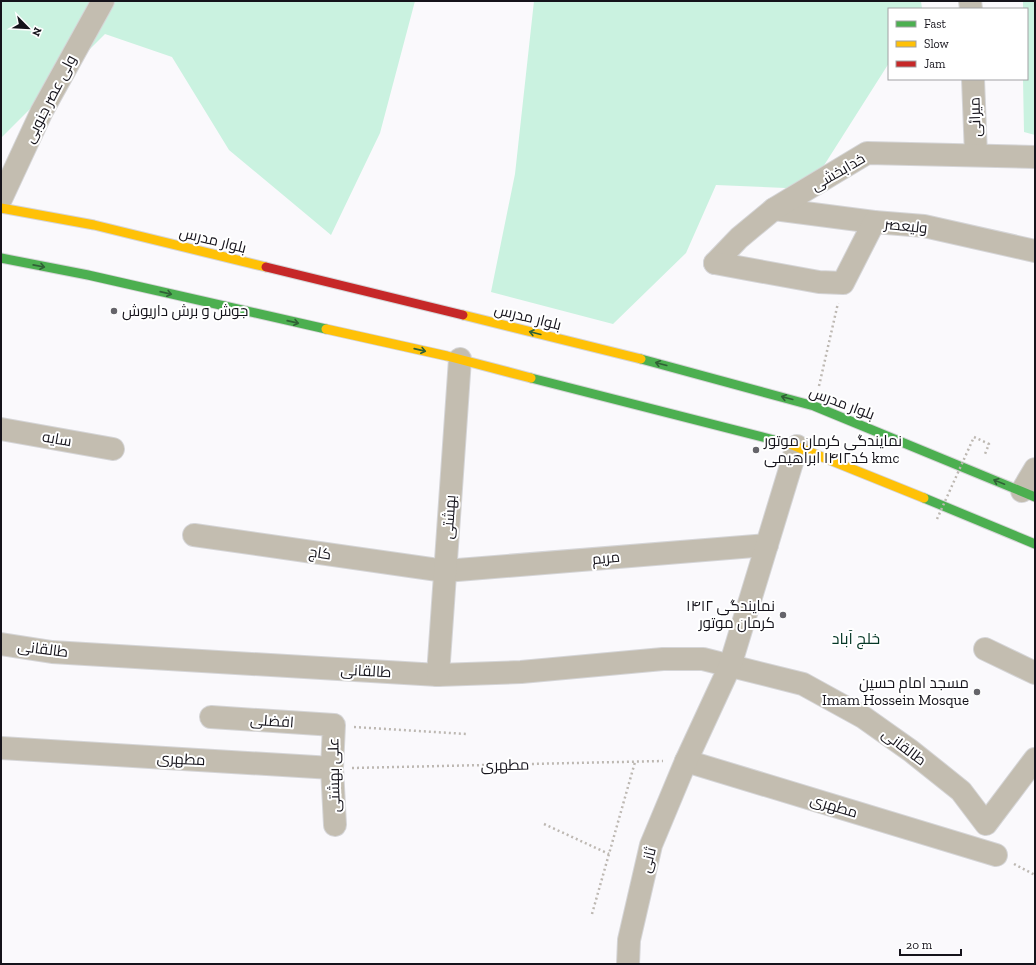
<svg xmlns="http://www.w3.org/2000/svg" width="1036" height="965" viewBox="0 0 1036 965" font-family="'Zilla Slab',Cairo,serif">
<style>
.green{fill:#caf2e0}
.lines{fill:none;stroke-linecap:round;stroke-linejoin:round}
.street-casing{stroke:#d5d5d7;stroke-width:24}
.fast-casing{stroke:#d5d5d7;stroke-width:11}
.slow-casing{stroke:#d5d5d7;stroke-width:11}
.jam-casing{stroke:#d5d5d7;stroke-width:11}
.path{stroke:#bdb8b2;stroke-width:2.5;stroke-dasharray:2 3;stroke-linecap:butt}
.street{stroke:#c3bdb0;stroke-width:22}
.fast{stroke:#4caf50;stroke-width:9}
.slow{stroke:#ffc107;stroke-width:9}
.jam{stroke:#c62828;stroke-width:9}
.path-bridge{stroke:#bdb8b2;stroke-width:2.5;stroke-dasharray:2 3;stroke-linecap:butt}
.oneway{stroke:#306136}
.poi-dot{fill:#65646a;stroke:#fff;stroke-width:1.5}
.labels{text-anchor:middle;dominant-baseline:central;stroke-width:4;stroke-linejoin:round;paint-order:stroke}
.street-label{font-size:15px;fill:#15131b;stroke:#fff}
.poi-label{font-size:15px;fill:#15131b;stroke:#fff;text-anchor:start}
.neighbourhood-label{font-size:16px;fill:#053726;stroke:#fff}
</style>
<rect width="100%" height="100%" fill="#faf9fc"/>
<g class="green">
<polygon points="1,1 415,1 380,133 331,235 229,150 172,57 105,34 1,138"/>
<polygon points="534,1 921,1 922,9 889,9 889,63 809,189 716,185 686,253 613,324 491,292 515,174"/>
<polygon points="1023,1 1035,1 1035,135 1024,132 1023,79 1027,79 1027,9 1023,9"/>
</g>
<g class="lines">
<defs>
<g id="street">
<polyline points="970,1 971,9"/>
<polyline points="973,79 976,155"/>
<polyline points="1,199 42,111 103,1"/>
<polyline points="774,209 874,222 924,226 1035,251"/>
<polyline points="715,263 739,238 774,209 867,153 1035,157"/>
<polyline points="715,263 819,282 843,283 874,222"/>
<polyline points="1,429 113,449"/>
<polyline points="1022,491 1035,469"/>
<polyline points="194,535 445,571 767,545"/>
<polyline points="1,644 52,652 438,675 521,672 663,659 703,659 803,684 863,717 911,751 961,791 986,824 1035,759"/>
<polyline points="985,649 1035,673"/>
<polyline points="438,675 460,359"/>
<polyline points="211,717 334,725 332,768 335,825"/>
<polyline points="1,748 332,768"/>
<polyline points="686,761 996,855"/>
<polyline points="628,964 629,940 651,845 686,761 730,666 797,446"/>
</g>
<g id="fast">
<polyline points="1,258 88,275 326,329"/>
<polyline points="641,359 814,406 1035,497"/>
<polyline points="531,378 790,444"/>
<polyline points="924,498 1035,544"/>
</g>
<g id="slow">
<polyline points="1,208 94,225 266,267"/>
<polyline points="463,315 641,359"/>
<polyline points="326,329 447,356 531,378"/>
<polyline points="790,444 924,498"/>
</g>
<polyline id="jam" points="266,267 463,315"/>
</defs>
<use href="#street" class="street-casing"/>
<use href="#fast" class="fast-casing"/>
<use href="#slow" class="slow-casing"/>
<use href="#jam" class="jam-casing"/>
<g class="path">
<polyline points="819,386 838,303"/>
<polyline points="974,437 989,444 985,454"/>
<polyline points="354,727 466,734"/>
<polyline points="352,768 663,761"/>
<polyline points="544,824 609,854"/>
<polyline points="1014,864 1035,875"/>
<polyline points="592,914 635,762"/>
</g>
<use href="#street" class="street"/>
<use href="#fast" class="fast"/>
<use href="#slow" class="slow"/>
<use href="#jam" class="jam"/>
<polyline class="path-bridge" points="937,519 974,437"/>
</g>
<defs><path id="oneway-shaft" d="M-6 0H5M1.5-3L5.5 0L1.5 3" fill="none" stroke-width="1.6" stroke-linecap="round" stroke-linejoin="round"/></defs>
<g class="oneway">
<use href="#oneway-shaft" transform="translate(39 266) rotate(11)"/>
<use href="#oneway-shaft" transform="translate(166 293) rotate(13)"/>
<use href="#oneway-shaft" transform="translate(293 322) rotate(13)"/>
<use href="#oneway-shaft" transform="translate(535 333) rotate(-166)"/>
<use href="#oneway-shaft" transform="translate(420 350) rotate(13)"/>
<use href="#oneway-shaft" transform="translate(661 364) rotate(-165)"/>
<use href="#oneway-shaft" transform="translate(787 398) rotate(-165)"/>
<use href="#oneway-shaft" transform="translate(999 482) rotate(-158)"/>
</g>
<g class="poi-dot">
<circle cx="114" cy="311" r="4"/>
<circle cx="756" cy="450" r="4"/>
<circle cx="783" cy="615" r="4"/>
<circle cx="977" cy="692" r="4"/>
</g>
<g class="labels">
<g class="street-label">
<text transform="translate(50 99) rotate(-63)">ولی عصر جنوبی</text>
<text transform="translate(975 117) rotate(-92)">میرائی</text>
<text transform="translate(838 172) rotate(-30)">خدابخشی</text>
<text transform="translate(906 226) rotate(6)">ولیعصر</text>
<text transform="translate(213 240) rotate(14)">بلوار مدرس</text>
<text transform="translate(528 317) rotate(14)">بلوار مدرس</text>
<text transform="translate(842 403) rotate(21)">بلوار مدرس</text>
<text transform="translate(57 439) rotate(10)">سایه</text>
<text transform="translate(449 517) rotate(-86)">بهشتی</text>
<text transform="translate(320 553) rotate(8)">کاج</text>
<text transform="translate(606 558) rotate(-5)">مریم</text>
<text transform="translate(43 649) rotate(7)">طالقانی</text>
<text transform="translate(366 671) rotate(3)">طالقانی</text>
<text transform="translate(272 721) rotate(4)">افضلی</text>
<text transform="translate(904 747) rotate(37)">طالقانی</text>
<text transform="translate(181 759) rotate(3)">مطهری</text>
<text transform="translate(505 765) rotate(-1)">مطهری</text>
<text transform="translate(334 775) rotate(-91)">علی بهشتی</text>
<text transform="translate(834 806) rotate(17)">مطهری</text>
<text transform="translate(648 860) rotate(-76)">ثانی</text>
</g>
<g class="poi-label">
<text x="122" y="311">جوش و برش داریوش</text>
<text x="764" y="441">نمایندگی کرمان موتور<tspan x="764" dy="17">کد۱۴۱۲ ابراهیمی kmc</tspan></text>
<text x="775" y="606" text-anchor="end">نمایندگی ۱۴۱۲<tspan x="775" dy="17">کرمان موتور</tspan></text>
<text x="969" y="683" text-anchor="end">مسجد امام حسین<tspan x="969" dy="17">Imam Hossein Mosque</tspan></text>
</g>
<g class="neighbourhood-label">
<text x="856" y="638">خلج آباد</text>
</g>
</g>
<rect width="1036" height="965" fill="none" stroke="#15131b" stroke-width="4"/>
<rect x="888" y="8" width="140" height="72" fill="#ffffff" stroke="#a1a1a4"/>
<rect x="896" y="21" width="20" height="6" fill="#4caf50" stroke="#a1a1a4"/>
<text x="924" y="28" font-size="12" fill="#15131b">Fast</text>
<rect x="896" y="41" width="20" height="6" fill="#ffc107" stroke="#a1a1a4"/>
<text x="924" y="48" font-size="12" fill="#15131b">Slow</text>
<rect x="896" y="61" width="20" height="6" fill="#c62828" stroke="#a1a1a4"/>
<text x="924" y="68" font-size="12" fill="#15131b">Jam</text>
<g transform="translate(28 28) rotate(114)" stroke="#ffffff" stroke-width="3" paint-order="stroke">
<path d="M0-3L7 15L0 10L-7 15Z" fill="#15131b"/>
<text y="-6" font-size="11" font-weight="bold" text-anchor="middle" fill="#15131b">N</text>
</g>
<path d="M900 949v6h61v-6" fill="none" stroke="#15131b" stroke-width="2"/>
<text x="906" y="949" font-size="12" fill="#15131b" stroke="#ffffff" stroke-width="3" paint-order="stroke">20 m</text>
</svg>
